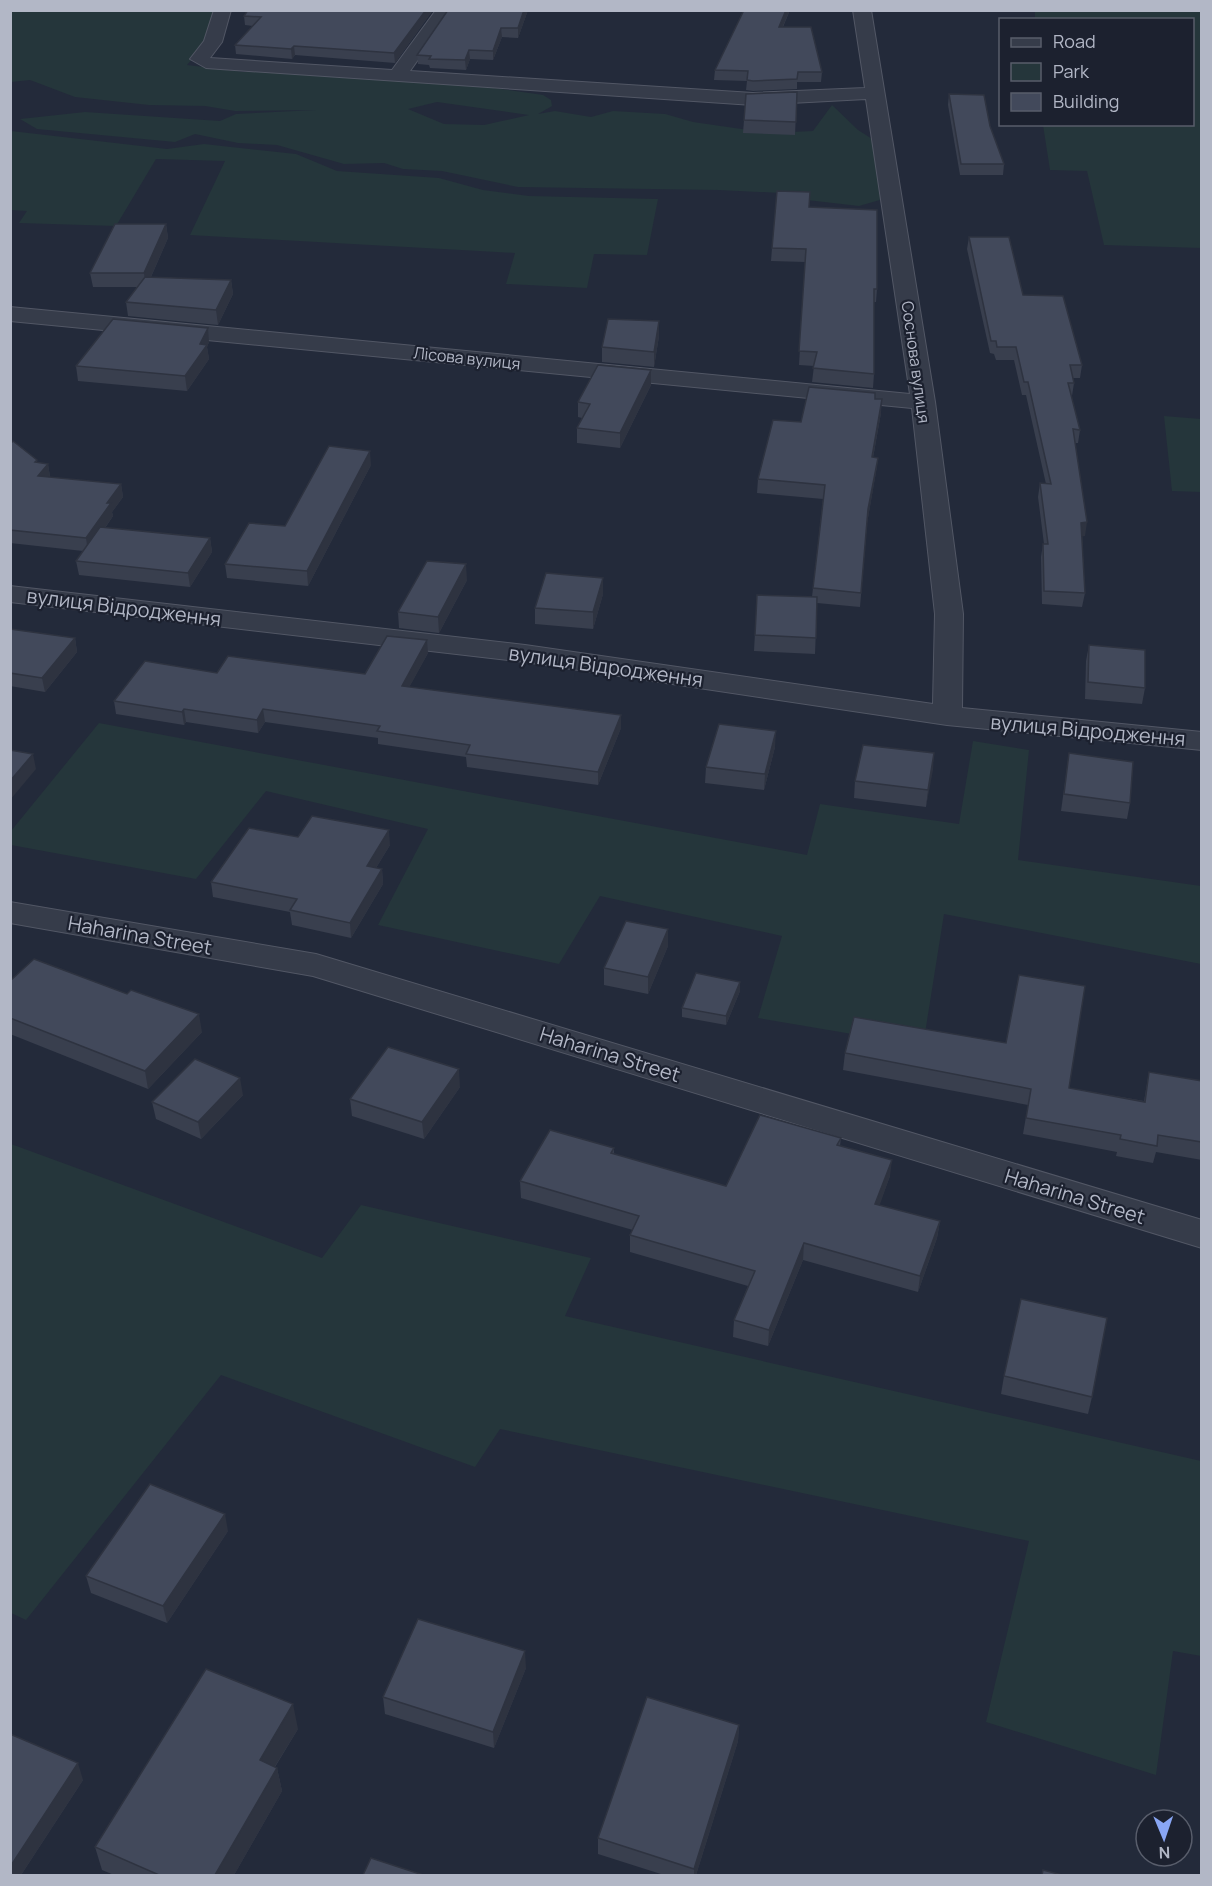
<svg xmlns="http://www.w3.org/2000/svg" width="1212" height="1886" viewBox="0 0 1212 1886" font-family="Manrope,sans-serif">
<style>
.green{fill:#25363b;fill-rule:evenodd}
.lines{fill:none;stroke-linecap:round;stroke-linejoin:round}
.minor-casing{stroke:#525765;stroke-width:2}
.minor{fill:#363c4a;fill-rule:evenodd}
.wall{fill:#393f4e}
.shaded-wall{fill:#2e3340}
.building{fill:#42495b;stroke:#2e3340;stroke-width:1.5}
.labels{text-anchor:middle;dominant-baseline:central;stroke-width:4.5;stroke-linejoin:round;paint-order:stroke}
.far-street-label{font-size:16px;fill:#b2b7c6;stroke:#1c212f}
.street-label{font-size:20px;fill:#b2b7c6;stroke:#1c212f}
</style>
<rect width="100%" height="100%" fill="#232a3a"/>
<g class="green">
<path d="M11 11H211L214 14V34L187 65 244 72 303 70 494 88 543 95 551 100 552 106 538 114 555 111 591 117 613 111 665 114 693 122 770 133 813 131 832 105 858 130 880 144 897 195 859 206 807 200 802 194 718 190 518 187 442 171 403 169 384 163 344 164 277 145 238 143 195 134 175 142 37 129 20 119 85 112 220 121 236 114 317 110 235 111 205 106 149 105 75 97 30 80 11 82ZM437 102 529 115 484 125 444 124 408 109Z"/>
<polygon points="1035,11 1201,11 1201,248 1104,245 1087,171 1050,170 1043,125 1192,124 1192,20 1035,19"/>
<polygon points="11,131 167,149 204,144 296,154 337,171 439,178 483,190 529,196 658,199 647,255 594,254 587,288 506,284 515,253 190,235 225,161 156,159 116,226 19,223 27,211 11,210"/>
<polygon points="1164,416 1201,419 1201,492 1172,491"/>
<polygon points="99,723 807,855 820,804 959,824 973,741 1029,750 1018,860 1201,886 1201,964 944,914 923,1046 758,1018 782,936 600,896 559,964 378,925 428,829 266,791 196,879 11,845 11,831"/>
<polygon points="11,1144 322,1258 361,1205 591,1258 565,1316 1201,1461 1201,1656 1173,1651 1156,1775 986,1722 1029,1541 500,1429 475,1467 221,1375 26,1620 11,1613"/>
</g>
<g class="lines">
<defs>
<g id="minor">
<polygon points="214,10 231,10 222,42 210,58 392,70 436,10 453,10 410,71 753,93 865,88 853,10 871,10 935,402 963,614 962,708 1202,732 1202,750 947,725 525,662 10,602 10,586 525,645 933,704 935,614 912,408 10,321 10,307 910,394 866,99 753,105 206,68 190,59 204,41"/>
<polygon points="10,902 316,954 1202,1220 1202,1248 313,976 10,923"/>
</g>
</defs>
<use href="#minor" class="minor-casing"/>
<use href="#minor" class="minor"/>
</g>
<g class="wall">
<polygon points="248,10 433,10 395,63 295,55 292,59 236,54 235,45 253,26 245,25 244,16"/>
<polygon points="528,10 518,38 502,37 493,60 470,59 466,70 430,68 429,65 418,64 417,55"/>
<polygon points="563,10 634,10 634,12"/>
<polygon points="744,10 790,10 783,27 822,72 821,82 797,82 797,89 753,91 746,90 747,81 714,80 715,70"/>
<polygon points="797,92 795,135 743,133 744,120"/>
<polygon points="949,94 1004,164 1003,175 960,175 948,105"/>
<polygon points="809,207 877,289 876,302 874,302 874,374 873,388 812,382 814,366 799,365 805,262 771,261 772,248"/>
<polygon points="166,224 168,238 151,277 231,280 233,294 218,325 128,316 126,302 137,287 93,287 90,273"/>
<polygon points="969,237 1023,295 1082,365 1080,378 1073,378 1074,383 1072,396 1071,396 1080,430 1078,443 1075,443 1085,536 1082,536 1085,593 1082,607 1042,604 1041,557 1043,544 1044,544 1038,497 1040,483 1046,484 1026,395 1022,395 1014,360 996,360 994,354 990,353 967,249"/>
<polygon points="659,321 659,336 654,367 602,362 602,347"/>
<polygon points="209,342 207,347 209,359 187,391 78,381 76,366"/>
<polygon points="651,370 651,385 620,448 577,443 577,428 582,418 578,417 578,402"/>
<polygon points="875,399 881,413 873,458 878,458 876,472 867,523 860,607 817,603 815,654 754,651 757,595 812,597 823,499 757,493 758,479 801,422"/>
<polygon points="10,444 37,460 37,463 48,464 50,477 121,484 123,497 112,512 113,516 105,528 210,538 212,552 190,587 79,575 76,561 83,551 10,543"/>
<polygon points="371,465 308,586 227,578 225,564 285,526"/>
<polygon points="467,580 439,633 399,628 398,612"/>
<polygon points="603,594 593,629 535,624 535,608"/>
<polygon points="10,629 75,638 77,652 45,692 10,686"/>
<polygon points="1089,645 1145,688 1142,704 1085,699 1086,661"/>
<polygon points="428,653 409,687 621,715 621,728 598,785 467,767 466,757 378,744 378,738 265,722 258,733 186,722 184,725 116,714 114,701 217,673 365,674"/>
<polygon points="775,747 764,790 705,783 706,767"/>
<polygon points="934,753 926,807 854,798 855,781"/>
<polygon points="1069,753 1130,803 1127,819 1061,811"/>
<polygon points="298,837 390,845 376,868 382,869 383,884 351,938 292,925 290,912 213,897 211,882"/>
<polygon points="668,946 648,994 604,985 604,968"/>
<polygon points="10,981 202,1032 148,1089 10,1034"/>
<polygon points="740,982 740,991 726,1025 682,1017 682,1008"/>
<polygon points="845,1053 1069,1088 1144,1101 1149,1072 1202,1081 1202,1160 1156,1152 1153,1163 1116,1156 1117,1152 1023,1134 1028,1105 843,1070"/>
<polygon points="460,1087 424,1139 352,1116 350,1099"/>
<polygon points="243,1095 201,1139 156,1119 152,1102"/>
<polygon points="841,1138 840,1146 890,1176 879,1205 940,1221 937,1238 918,1292 803,1260 768,1346 733,1337 734,1320 748,1286 630,1252 630,1235 633,1230 521,1198 520,1181 614,1148 614,1154 726,1186"/>
<polygon points="1004,1376 1092,1397 1088,1414 1001,1394"/>
<polygon points="228,1531 167,1623 91,1593 86,1576"/>
<polygon points="526,1668 494,1748 385,1714 383,1697"/>
<polygon points="739,1725 738,1741 696,1875 664,1875 598,1854 598,1838"/>
<polygon points="298,1729 275,1767 277,1768 282,1791 234,1875 114,1875 102,1870 95,1847"/>
<polygon points="10,1734 83,1780 21,1875 10,1875"/>
</g>
<g class="shaded-wall">
<polygon points="426,10 433,10 395,63 394,53"/>
<polygon points="524,10 528,10 518,38 518,28"/>
<polygon points="786,10 790,10 778,37 779,27"/>
<polygon points="501,28 502,37 493,60 493,51"/>
<polygon points="294,46 295,55 292,59 291,49"/>
<polygon points="469,50 470,59 466,70 465,60"/>
<polygon points="166,224 168,238 146,288 144,273"/>
<polygon points="231,280 233,294 218,325 216,310"/>
<polygon points="659,321 659,336 654,367 654,352"/>
<polygon points="208,328 209,342 207,347 209,359 187,391 185,376"/>
<polygon points="651,370 651,385 620,448 620,433"/>
<polygon points="882,399 881,413 870,471 872,457"/>
<polygon points="370,451 371,465 308,586 307,571"/>
<polygon points="878,458 876,472 867,524 868,509"/>
<polygon points="48,464 50,477 41,489 38,476"/>
<polygon points="121,484 123,497 112,512 113,516 88,552 86,538 107,503"/>
<polygon points="1087,522 1085,536 1079,537 1081,523"/>
<polygon points="210,538 212,552 190,587 188,573"/>
<polygon points="466,564 467,580 439,633 438,617"/>
<polygon points="603,578 603,594 593,629 593,612"/>
<polygon points="75,638 77,652 45,692 42,678"/>
<polygon points="427,640 428,653 403,699 402,686"/>
<polygon points="184,709 186,722 184,725 182,712"/>
<polygon points="263,709 265,722 258,733 257,720"/>
<polygon points="621,715 621,728 598,785 598,772"/>
<polygon points="776,731 775,747 764,790 765,774"/>
<polygon points="934,753 933,770 926,807 928,790"/>
<polygon points="33,754 36,769 10,800 10,781"/>
<polygon points="389,830 390,845 368,881 367,866"/>
<polygon points="382,869 383,884 351,938 350,923"/>
<polygon points="668,929 668,946 648,994 648,977"/>
<polygon points="740,982 740,991 726,1025 726,1016"/>
<polygon points="199,1014 202,1032 148,1089 145,1071"/>
<polygon points="459,1069 460,1087 424,1139 422,1122"/>
<polygon points="240,1078 243,1095 201,1139 198,1122"/>
<polygon points="892,1160 890,1176 874,1221 875,1204"/>
<polygon points="940,1221 937,1238 918,1292 920,1276"/>
<polygon points="804,1243 803,1260 768,1346 769,1330"/>
<polygon points="225,1514 228,1531 167,1623 163,1606"/>
<polygon points="525,1651 526,1668 494,1748 493,1732"/>
<polygon points="293,1704 298,1729 264,1784 260,1760"/>
<polygon points="739,1725 738,1741 696,1875 694,1875 694,1869"/>
<polygon points="78,1763 83,1780 21,1875 13,1875 10,1867"/>
<polygon points="277,1768 282,1791 234,1875 215,1875"/>
</g>
<g class="building">
<polygon points="248,10 426,10 394,53 294,46 291,49 235,45 261,17 244,16"/>
<polygon points="448,10 524,10 518,28 501,28 493,51 469,50 465,60 429,59 431,56 417,55"/>
<polygon points="744,10 786,10 779,27 811,27 822,72 798,72 797,79 753,81 747,80 748,71 715,70"/>
<polygon points="797,92 796,122 744,120 746,94"/>
<polygon points="949,94 984,95 990,126 1004,164 961,164"/>
<polygon points="777,191 810,192 809,207 877,210 877,289 874,289 874,374 813,368 817,352 799,351 806,249 772,248"/>
<polygon points="115,224 166,224 144,273 90,273"/>
<polygon points="969,237 1009,237 1023,295 1063,296 1082,365 1070,365 1074,383 1068,383 1080,430 1073,429 1087,522 1081,523 1085,593 1044,591 1043,544 1048,544 1040,483 1051,484 1028,382 1024,382 1016,347 997,347 996,341 991,341"/>
<polygon points="145,277 231,280 216,310 126,302"/>
<polygon points="113,319 208,328 200,344 207,345 185,376 76,366"/>
<polygon points="608,319 659,321 654,352 602,347"/>
<polygon points="598,365 651,370 620,433 577,428 590,404 578,402"/>
<polygon points="809,387 875,393 875,399 882,399 872,457 878,458 868,509 861,593 813,588 825,485 758,479 773,420 801,422"/>
<polygon points="13,441 37,460 35,462 48,464 38,476 121,484 107,503 111,503 86,538 10,530 10,444"/>
<polygon points="329,446 370,451 307,571 225,564 249,523 285,526"/>
<polygon points="100,527 210,538 188,573 76,561"/>
<polygon points="427,561 466,564 438,617 398,612"/>
<polygon points="546,573 603,578 593,612 535,608"/>
<polygon points="757,595 817,597 816,638 755,635"/>
<polygon points="10,629 75,638 42,678 10,673"/>
<polygon points="387,636 427,640 402,686 621,715 598,772 466,754 470,745 377,731 380,726 263,709 257,720 184,709 182,712 114,701 145,661 217,673 228,656 365,674"/>
<polygon points="1089,645 1145,650 1145,688 1088,682"/>
<polygon points="719,724 776,731 765,774 706,767"/>
<polygon points="863,745 934,753 928,790 855,781"/>
<polygon points="10,750 33,754 10,781"/>
<polygon points="1069,753 1133,762 1130,803 1064,794"/>
<polygon points="312,816 389,830 367,866 382,869 350,923 290,910 297,899 211,882 249,828 298,837"/>
<polygon points="626,921 668,929 648,977 604,968"/>
<polygon points="34,959 127,994 131,990 199,1014 145,1071 10,1018 10,981"/>
<polygon points="696,973 740,982 726,1016 682,1008"/>
<polygon points="1019,975 1085,986 1069,1088 1145,1102 1149,1072 1202,1081 1202,1142 1158,1135 1157,1146 1120,1139 1121,1135 1026,1118 1031,1089 845,1053 854,1017 1006,1043"/>
<polygon points="388,1047 459,1069 422,1122 350,1099"/>
<polygon points="195,1059 240,1078 198,1122 152,1102"/>
<polygon points="760,1115 841,1138 837,1145 892,1160 875,1204 940,1221 920,1276 804,1243 769,1330 734,1320 755,1271 630,1235 639,1216 520,1181 550,1130 614,1148 611,1153 726,1186"/>
<polygon points="1021,1299 1107,1318 1092,1397 1004,1376"/>
<polygon points="150,1484 225,1514 163,1606 86,1576"/>
<polygon points="418,1619 525,1651 493,1732 383,1697"/>
<polygon points="206,1669 293,1704 260,1760 277,1768 215,1875 159,1875 95,1847"/>
<polygon points="647,1697 739,1725 694,1869 598,1838"/>
<polygon points="10,1734 78,1763 10,1867"/>
<polygon points="371,1858 423,1875 363,1875"/>
<polygon points="1043,1870 1062,1875 1042,1875"/>
</g>
<g class="labels">
<g class="far-street-label">
<text transform="translate(467 358) rotate(6)">Лісова вулиця</text>
<text transform="translate(916 362) rotate(82)">Соснова вулиця</text>
</g>
<g class="street-label">
<text transform="translate(124 607) rotate(7)">вулиця Відродження</text>
<text transform="translate(606 666) rotate(8)">вулиця Відродження</text>
<text transform="translate(1088 730) rotate(5)">вулиця Відродження</text>
<text transform="translate(140 935) rotate(10)">Haharina Street</text>
<text transform="translate(610 1054) rotate(17)">Haharina Street</text>
<text transform="translate(1075 1196) rotate(17)">Haharina Street</text>
</g>
</g>
<rect width="1212" height="1886" fill="none" stroke="#b2b7c6" stroke-width="24"/>
<rect x="999" y="18" width="195" height="108" fill="#1c212f" stroke="#585d6b" stroke-width="1.5"/>
<rect x="1011" y="38" width="30" height="9" fill="#363c4a" stroke="#585d6b" stroke-width="1.5"/>
<text x="1053" y="48" font-size="18" fill="#b2b7c6">Road</text>
<rect x="1011" y="63" width="30" height="18" fill="#25363b" stroke="#585d6b" stroke-width="1.5"/>
<text x="1053" y="78" font-size="18" fill="#b2b7c6">Park</text>
<rect x="1011" y="93" width="30" height="18" fill="#42495b" stroke="#585d6b" stroke-width="1.5"/>
<text x="1053" y="108" font-size="18" fill="#b2b7c6">Building</text>
<g transform="translate(1164 1838) rotate(178)"><circle r="28" fill="#1c212f" stroke="#585d6b" stroke-width="1.5"/>
<path d="M0-4.5L10 22L0 15L-10 22Z" fill="#89a6f4"/>
<text y="-9" font-size="16" font-weight="bold" text-anchor="middle" fill="#b2b7c6">N</text>
</g>
</svg>
